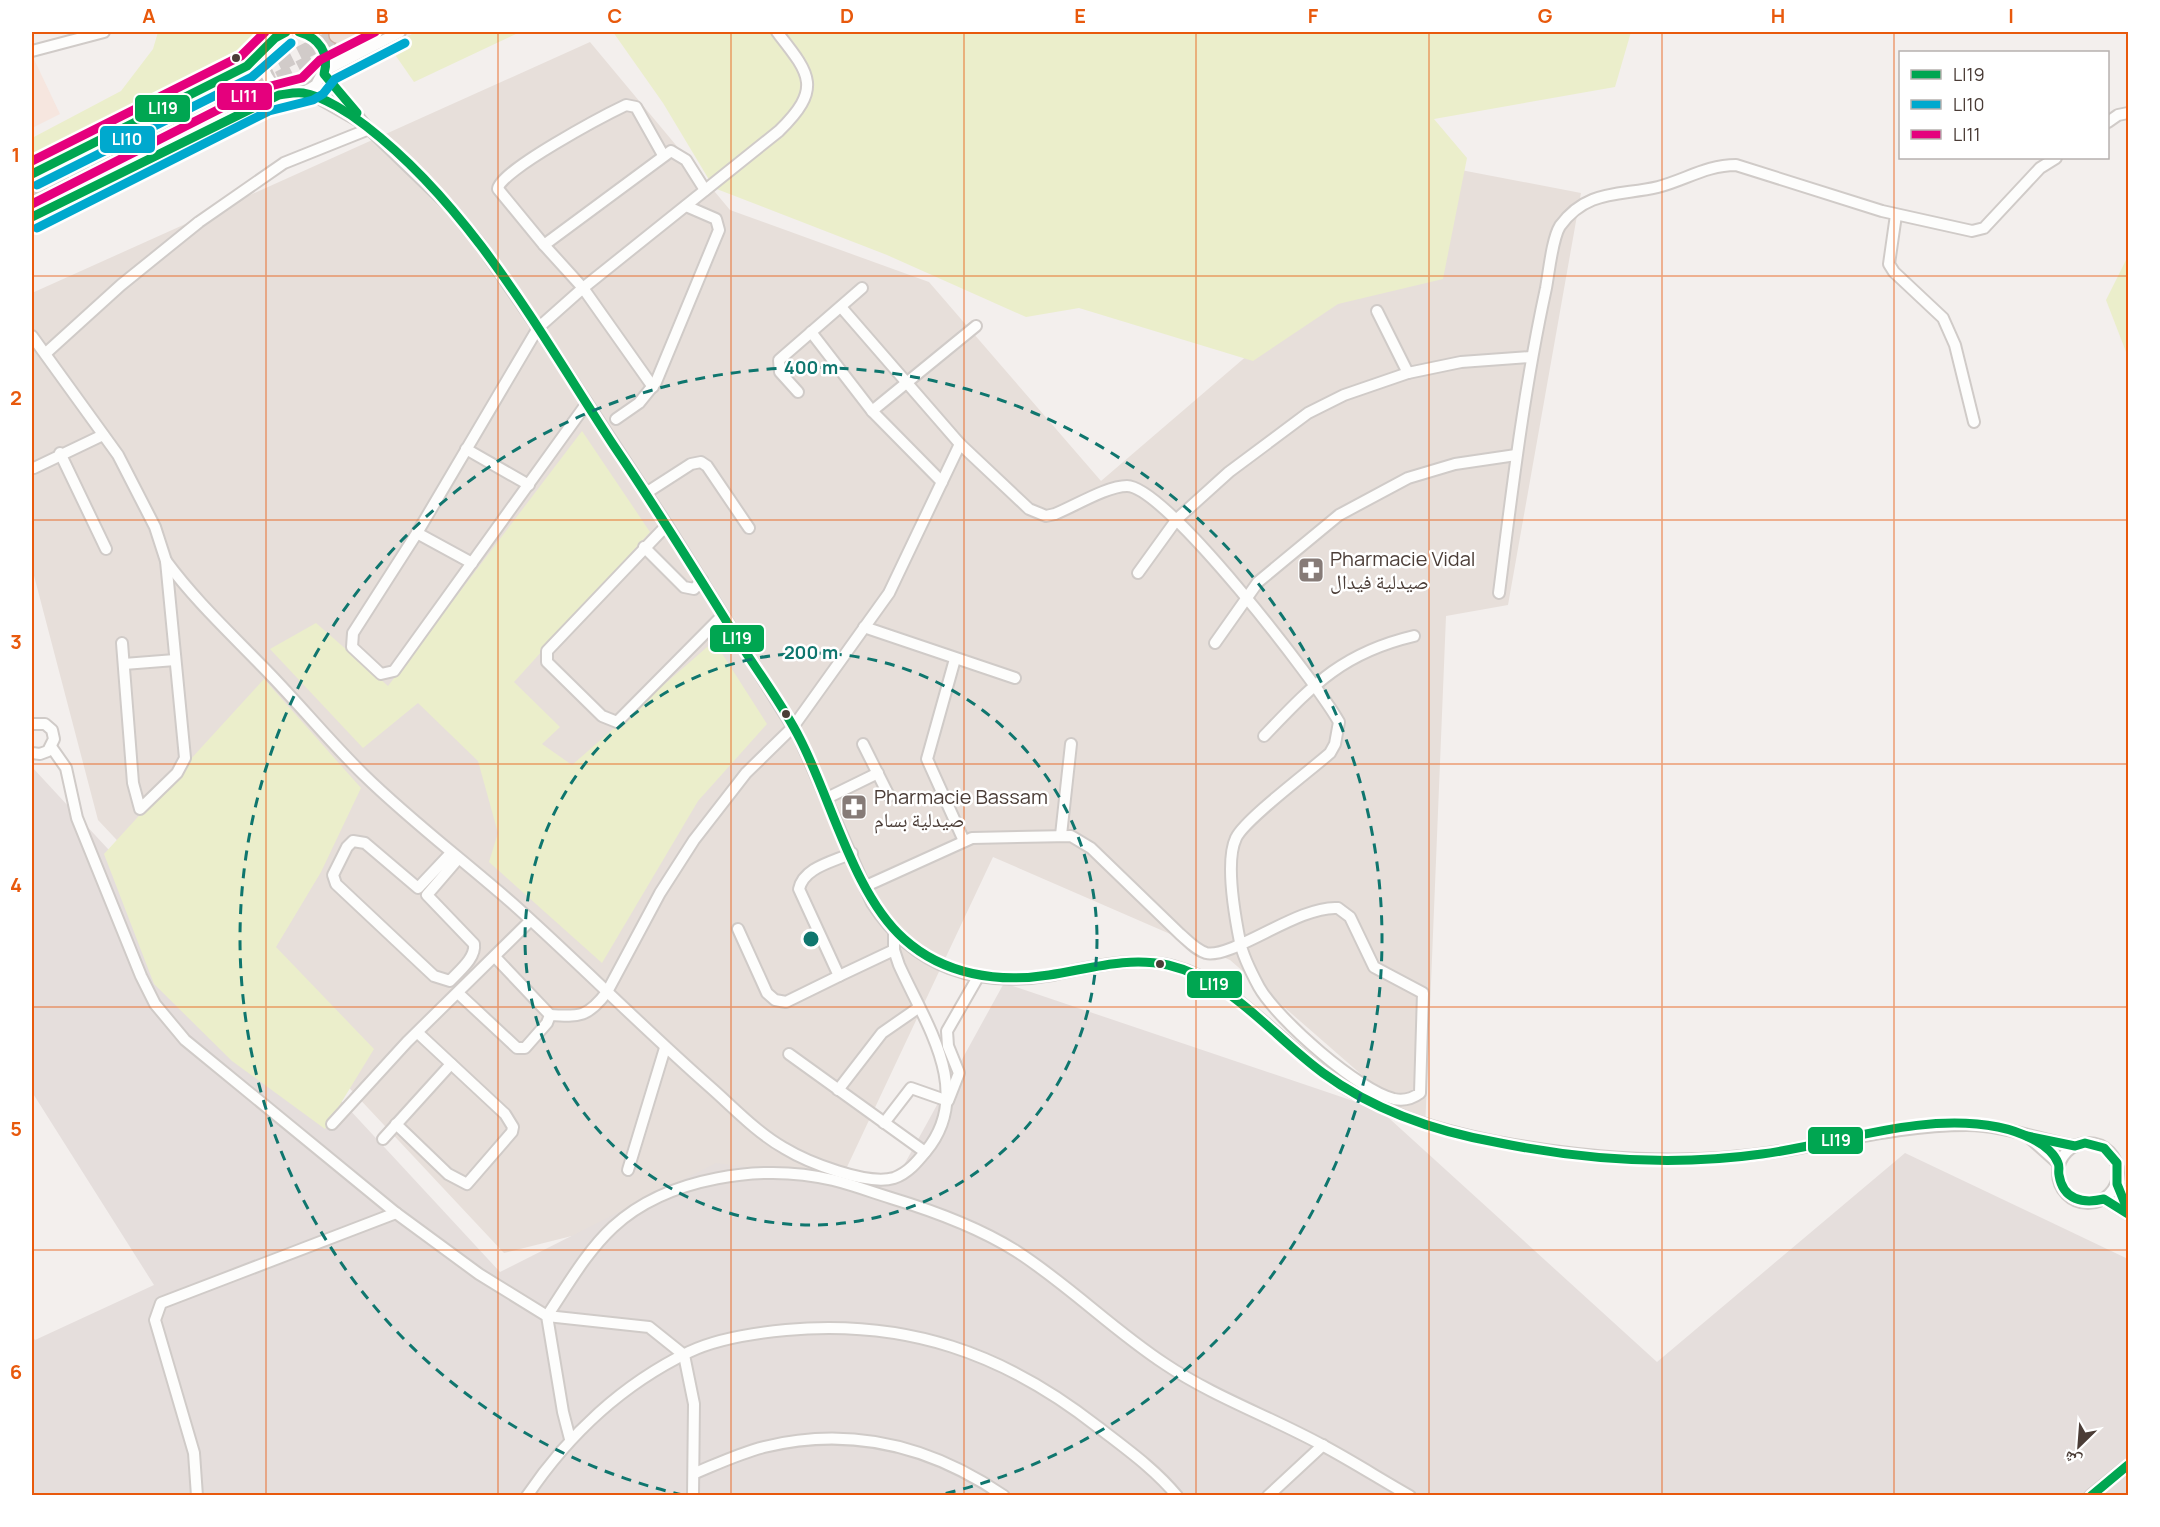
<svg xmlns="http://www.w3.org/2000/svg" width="2160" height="1527" viewBox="0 0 2160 1527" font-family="Manrope,'Noto Naskh Arabic',sans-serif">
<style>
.residential{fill:#e7dfda}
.commercial{fill:#f6e6df}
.industrial{fill:#e5dedc}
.green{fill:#ebeecb}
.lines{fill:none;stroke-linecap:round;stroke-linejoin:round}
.highway-tunnel{stroke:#d1cbc9;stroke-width:15;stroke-dasharray:15 8;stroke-linecap:butt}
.minor-casing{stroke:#d0cbc8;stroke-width:14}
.highway-casing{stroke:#ccb2a6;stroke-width:18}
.minor{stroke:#fdfdfc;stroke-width:10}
.highway{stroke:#ede1da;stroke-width:15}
.bus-1-casing{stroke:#fff;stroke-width:14}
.bus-2-casing{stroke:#fff;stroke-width:14}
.bus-3-casing{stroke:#fff;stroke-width:14}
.bus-1{stroke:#00a651;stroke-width:9}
.bus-2{stroke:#00a9ce;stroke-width:9}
.bus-3{stroke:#e5007d;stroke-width:9}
.grid{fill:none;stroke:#e8590c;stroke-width:1.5;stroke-opacity:0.55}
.ring{fill:none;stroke:#0f766e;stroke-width:3;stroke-dasharray:10 8}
.bus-dot{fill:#4b3d37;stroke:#fff;stroke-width:2}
.labels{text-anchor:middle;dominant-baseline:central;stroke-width:5;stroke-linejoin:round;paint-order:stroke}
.poi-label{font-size:20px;fill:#4b3d37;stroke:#fff;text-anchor:start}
.centre{fill:#0f766e;stroke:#fff;stroke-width:3}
.ring-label{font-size:18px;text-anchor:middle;font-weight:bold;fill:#0f766e;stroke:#fff;stroke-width:5;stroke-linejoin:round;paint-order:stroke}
.line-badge{stroke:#fff;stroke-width:2}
.badge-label{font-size:16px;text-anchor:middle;font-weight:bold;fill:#fff}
.neatline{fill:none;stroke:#e8590c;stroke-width:2}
.grid-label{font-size:20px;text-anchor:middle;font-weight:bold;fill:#e8590c}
</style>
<rect width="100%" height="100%" fill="#f3efed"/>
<polygon class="residential" points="590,42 730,210 929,282 1101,481 1256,348 1440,166 1581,193 1508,605 1446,616 1425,1130 1230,960 993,857 847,1167 504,1253 98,820 32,568 32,293"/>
<polygon class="commercial" points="32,55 60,114 32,128"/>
<polygon class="industrial" points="32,767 500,1272 716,1163 893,1185 1004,983 1380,1110 1657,1362 1905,1153 2128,1259 2128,1495 32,1495 32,1335 35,1340 154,1285 32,1092"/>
<g class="green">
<polygon points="158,32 258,32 249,44 32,156 32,138 121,91 153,49"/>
<polygon points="416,32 520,32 414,82 389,46"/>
<polygon points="613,32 1631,32 1615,87 1434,119 1467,158 1443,279 1338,304 1253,361 1079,308 1026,317 887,255 714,188 663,103"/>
<polygon points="2128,256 2128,357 2106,300"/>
<polygon points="582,431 650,532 514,682 560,727 542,744 572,765 714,641 767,724 698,801 602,963 489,862 498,833 478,761 418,703 363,748 270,649 316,623 388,686"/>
<polygon points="264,679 361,788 321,872 276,947 374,1049 325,1129 232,1061 154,984 104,854"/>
</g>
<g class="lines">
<g class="highway-tunnel">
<polyline points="32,188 337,35"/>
<polyline points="32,203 343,46"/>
</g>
<defs>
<g id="minor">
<path d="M286 32C238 49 274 116 316 85L326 66C327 48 317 36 299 32"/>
<polyline points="32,51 104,32"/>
<polyline points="326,70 400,32"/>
<path d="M324 74 364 124 449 206 480 244 538 328 667 525 799 737 872 903C914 968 977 988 1052 975 1093 967 1131 956 1173 966 1232 981 1277 1039 1325 1074 1376 1112 1436 1130 1498 1142 1588 1159 1684 1166 1775 1152 1839 1142 1902 1125 1967 1125 2004 1125 2040 1140 2075 1146"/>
<polyline points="303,93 320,99 364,124"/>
<polyline points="2108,122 2118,115 2128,113"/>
<polyline points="32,174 247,66 264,53"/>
<polyline points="1896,215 1889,264 1894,272 1943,318 1955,345 1974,422"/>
<polyline points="32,217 265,100 287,93"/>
<polyline points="544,245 671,151 686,160 705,190"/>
<path d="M841 307 960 444 1029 509 1046 516 1055 514C1075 506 1107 486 1127 486 1166 486 1317 683 1339 722L1335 744 1330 753C1311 770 1244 820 1236 838 1225 861 1235 917 1240 942 1243 957 1252 974 1259 987 1277 1019 1359 1091 1394 1099 1404 1101 1412 1099 1420 1093L1423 993 1374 967 1350 917 1338 908C1299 905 1232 959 1206 953 1196 950 1188 941 1180 934L1091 848 1071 836 972 838 866 886"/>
<polyline points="1377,311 1408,373"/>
<polyline points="811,332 872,411 942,482"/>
<polyline points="32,336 118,455 155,527 166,561 185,758 177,773 140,809 133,783 122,643"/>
<polyline points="46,353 121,285 199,222 284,163 369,129"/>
<path d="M653 387 583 288 544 245 498 189C499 171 605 115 626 105L636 107 663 155"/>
<polyline points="798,392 780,372 779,360 862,288"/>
<path d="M587 403 394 671 381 674 352 647 353 633 417 533 538 328 583 288 779 131C823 88 810 74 777 32"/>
<polyline points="872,411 976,326"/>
<polyline points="616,419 639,403 656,382 719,230 716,219 686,206"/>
<polyline points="466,449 529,485"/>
<polyline points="60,453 106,549"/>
<polyline points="34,468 103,435"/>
<polyline points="646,493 691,464 701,462 707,466 749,528"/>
<polyline points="667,525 547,651 547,662 602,716 617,722 723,615"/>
<polyline points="417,533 472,563"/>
<polyline points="644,547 684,587 694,589 702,580"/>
<path d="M166 561C194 599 227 630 260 664 296 700 328 740 364 775 411 821 463 860 512 903 579 963 642 1027 709 1086 733 1107 756 1132 784 1148 807 1162 867 1186 894 1178 908 1173 917 1162 926 1151 975 1092 925 1023 899 965L894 950V933"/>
<polyline points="1138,573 1177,519 1229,472 1308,413 1344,395 1408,373 1461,362 1531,357"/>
<path d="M1499 593C1512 490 1524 389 1546 288 1549 272 1552 239 1560 226 1587 189 1620 196 1658 187 1685 180 1707 165 1736 165L1882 211 1972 231 1984 228 2040 168 2056 158"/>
<polyline points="864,627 1015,678"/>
<polyline points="1215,643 1258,582 1339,515 1408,478 1455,464 1516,455"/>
<polyline points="955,659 927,759 964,841"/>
<polyline points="124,664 175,660"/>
<polyline points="32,724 45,724 52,730 54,739 48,751 40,754 32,753"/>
<path d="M1264 736C1313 685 1342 653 1414 636"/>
<polyline points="863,744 889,796"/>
<polyline points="52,748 66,768 77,818 141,976 155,1004 185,1040 396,1213 479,1274 547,1316 563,1412 570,1439"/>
<polyline points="827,798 878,773"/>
<polyline points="1061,835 1071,744"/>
<path d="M451 853 418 888 365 843 353 841 347 847 333 875 336 884 434 976 450 981C459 971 476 958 474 944L427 895 458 859"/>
<path d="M852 853C833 862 804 867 799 889L839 976 894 950"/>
<polyline points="738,929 767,993 775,1000 786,1002 839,976"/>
<polyline points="459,994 517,1048 525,1048 547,1023 550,1015 495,957"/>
<path d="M550 1015C580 1017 588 1017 607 992L660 893 694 840 746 773 793 727 889 593 960 444"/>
<polyline points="789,1054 925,1152"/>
<polyline points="838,1090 882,1033 918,1008"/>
<polyline points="884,1123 911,1088 948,1101 959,1073 948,1046 947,1031 978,977"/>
<polyline points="332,1124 407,1042 530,921"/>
<polyline points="396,1124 448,1174 467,1184 512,1132 513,1127 505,1114 418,1033"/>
<polyline points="383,1139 451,1064"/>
<polyline points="2031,1139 2059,1164"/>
<circle cx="2088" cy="1173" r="30"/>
<polyline points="628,1170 665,1048"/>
<polyline points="2117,1184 2128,1211"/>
<polyline points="2104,1199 2128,1214"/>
<path d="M695 1473C717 1464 740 1453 764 1447 850 1426 931 1446 1004 1496"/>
<polyline points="197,1496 194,1453 155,1320 161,1303 396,1213"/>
<path d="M527 1496C568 1435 623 1384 689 1352 718 1338 754 1333 786 1330 906 1319 1004 1353 1098 1427 1125 1448 1155 1469 1177 1496"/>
<path d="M693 1496 694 1404 684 1355 649 1327 547 1316C567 1286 587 1251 613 1227 667 1177 763 1163 833 1180 853 1185 872 1192 891 1198 934 1211 978 1227 1016 1251 1069 1285 1113 1330 1165 1364 1214 1397 1271 1417 1322 1445 1352 1461 1380 1479 1410 1496"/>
<polyline points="1268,1496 1323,1445"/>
<polyline points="2090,1496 2128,1465"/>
</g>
<g id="highway">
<polyline points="337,35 344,32"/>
<polyline points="343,46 371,32"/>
</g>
</defs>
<use href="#minor" class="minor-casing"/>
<use href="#highway" class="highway-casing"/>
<use href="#minor" class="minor"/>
<use href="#highway" class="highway"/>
<defs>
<g id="bus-1">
<path d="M299 32C319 38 330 53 324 74L357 113"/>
<polyline points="32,174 247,66 275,38 286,32"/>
<path d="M32 217 279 95C287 94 295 92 303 93 323 96 351 114 366 126 473 209 541 335 614 446 659 512 701 580 743 648 762 678 784 707 800 739 831 799 854 895 904 939 944 975 998 983 1049 975 1089 969 1127 956 1168 965 1232 980 1273 1037 1323 1073 1375 1111 1437 1132 1500 1143 1585 1160 1676 1166 1762 1154 1839 1144 1920 1112 1998 1127 2018 1131 2050 1143 2058 1163 2060 1167 2058 1171 2059 1175 2063 1200 2083 1204 2104 1199L2128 1214"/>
<polyline points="2027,1136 2075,1146 2085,1143 2104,1148 2117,1163 2117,1184 2128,1211"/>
<polyline points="2091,1496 2128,1465"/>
</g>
<g id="bus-2">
<polyline points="37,185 252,77 291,43"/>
<polyline points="37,228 269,111 313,100 323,94 335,79 405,43"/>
</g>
<g id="bus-3">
<polyline points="32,161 241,56 265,32"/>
<polyline points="32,204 259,89 302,78 320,60 375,32"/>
</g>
</defs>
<use href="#bus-1" class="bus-1-casing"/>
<use href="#bus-2" class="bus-2-casing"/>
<use href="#bus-3" class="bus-3-casing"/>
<use href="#bus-1" class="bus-1"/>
<use href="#bus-2" class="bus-2"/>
<use href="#bus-3" class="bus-3"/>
</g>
<path class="grid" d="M266 32V1496M498 32V1496M731 32V1496M964 32V1496M1196 32V1496M1429 32V1496M1662 32V1496M1894 32V1496M32 276H2128M32 520H2128M32 764H2128M32 1007H2128M32 1250H2128"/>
<g class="ring">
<circle cx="811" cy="939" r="286"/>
<path d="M683 1495A571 571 0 1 1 939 1495"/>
</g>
<defs>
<symbol id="pharmacy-square" viewBox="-11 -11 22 22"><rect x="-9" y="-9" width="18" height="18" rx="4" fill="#867b77" stroke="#fff"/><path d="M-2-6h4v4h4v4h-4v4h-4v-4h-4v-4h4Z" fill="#fff"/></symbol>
</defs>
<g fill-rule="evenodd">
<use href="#pharmacy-square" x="1296" y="555" width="30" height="30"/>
<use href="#pharmacy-square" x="839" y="792" width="30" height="30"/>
</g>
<g class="bus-dot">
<circle cx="236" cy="58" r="5"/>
<circle cx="786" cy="714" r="5"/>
<circle cx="1160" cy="964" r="5"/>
</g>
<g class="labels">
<g class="poi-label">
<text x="1330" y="558">Pharmacie Vidal<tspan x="1330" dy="23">صيدلية فيدال</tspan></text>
<text x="874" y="796">Pharmacie Bassam<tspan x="874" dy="23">صيدلية بسام</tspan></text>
</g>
</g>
<circle cx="811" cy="939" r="9" class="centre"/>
<g class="ring-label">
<text x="811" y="374">400 m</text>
<text x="811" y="659">200 m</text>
</g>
<g class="line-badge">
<rect x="216" y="82" width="57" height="29" rx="6" fill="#e5007d"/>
<rect x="134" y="94" width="57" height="29" rx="6" fill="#00a651"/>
<rect x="99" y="125" width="57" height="29" rx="6" fill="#00a9ce"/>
<rect x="709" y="624" width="56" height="29" rx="6" fill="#00a651"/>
<rect x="1186" y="970" width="57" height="29" rx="6" fill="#00a651"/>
<rect x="1807" y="1126" width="57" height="29" rx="6" fill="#00a651"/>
</g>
<g class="badge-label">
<text x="244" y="102">LI11</text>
<text x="163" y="114">LI19</text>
<text x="127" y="145">LI10</text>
<text x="737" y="644">LI19</text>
<text x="1214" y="990">LI19</text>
<text x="1836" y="1146">LI19</text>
</g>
<rect width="2160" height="1527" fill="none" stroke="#ffffff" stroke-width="66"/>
<rect x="1899" y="51" width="210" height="108" fill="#ffffff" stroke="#b7b1af" stroke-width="1.5"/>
<rect x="1911" y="70" width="30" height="9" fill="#00a651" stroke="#b7b1af" stroke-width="1.5"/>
<text x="1953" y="81" font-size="18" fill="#4b3d37">LI19</text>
<rect x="1911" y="100" width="30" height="9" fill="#00a9ce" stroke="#b7b1af" stroke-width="1.5"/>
<text x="1953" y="111" font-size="18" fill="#4b3d37">LI10</text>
<rect x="1911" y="130" width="30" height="9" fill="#e5007d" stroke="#b7b1af" stroke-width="1.5"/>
<text x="1953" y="141" font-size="18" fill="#4b3d37">LI11</text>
<g transform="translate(2079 1446) rotate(205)" stroke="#ffffff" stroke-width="4.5" paint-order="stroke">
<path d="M0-4.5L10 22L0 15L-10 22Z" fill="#4b3d37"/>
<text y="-9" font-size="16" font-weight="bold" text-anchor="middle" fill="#4b3d37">ش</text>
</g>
<rect x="33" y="33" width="2094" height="1461" class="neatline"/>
<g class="grid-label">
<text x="149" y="23">A</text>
<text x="382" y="23">B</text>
<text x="615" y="23">C</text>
<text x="847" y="23">D</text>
<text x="1080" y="23">E</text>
<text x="1313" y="23">F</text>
<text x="1545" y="23">G</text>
<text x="1778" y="23">H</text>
<text x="2011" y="23">I</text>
<text x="16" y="162">1</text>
<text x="16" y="405">2</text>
<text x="16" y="649">3</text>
<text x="16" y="892">4</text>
<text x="16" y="1136">5</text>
<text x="16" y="1379">6</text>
</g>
</svg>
